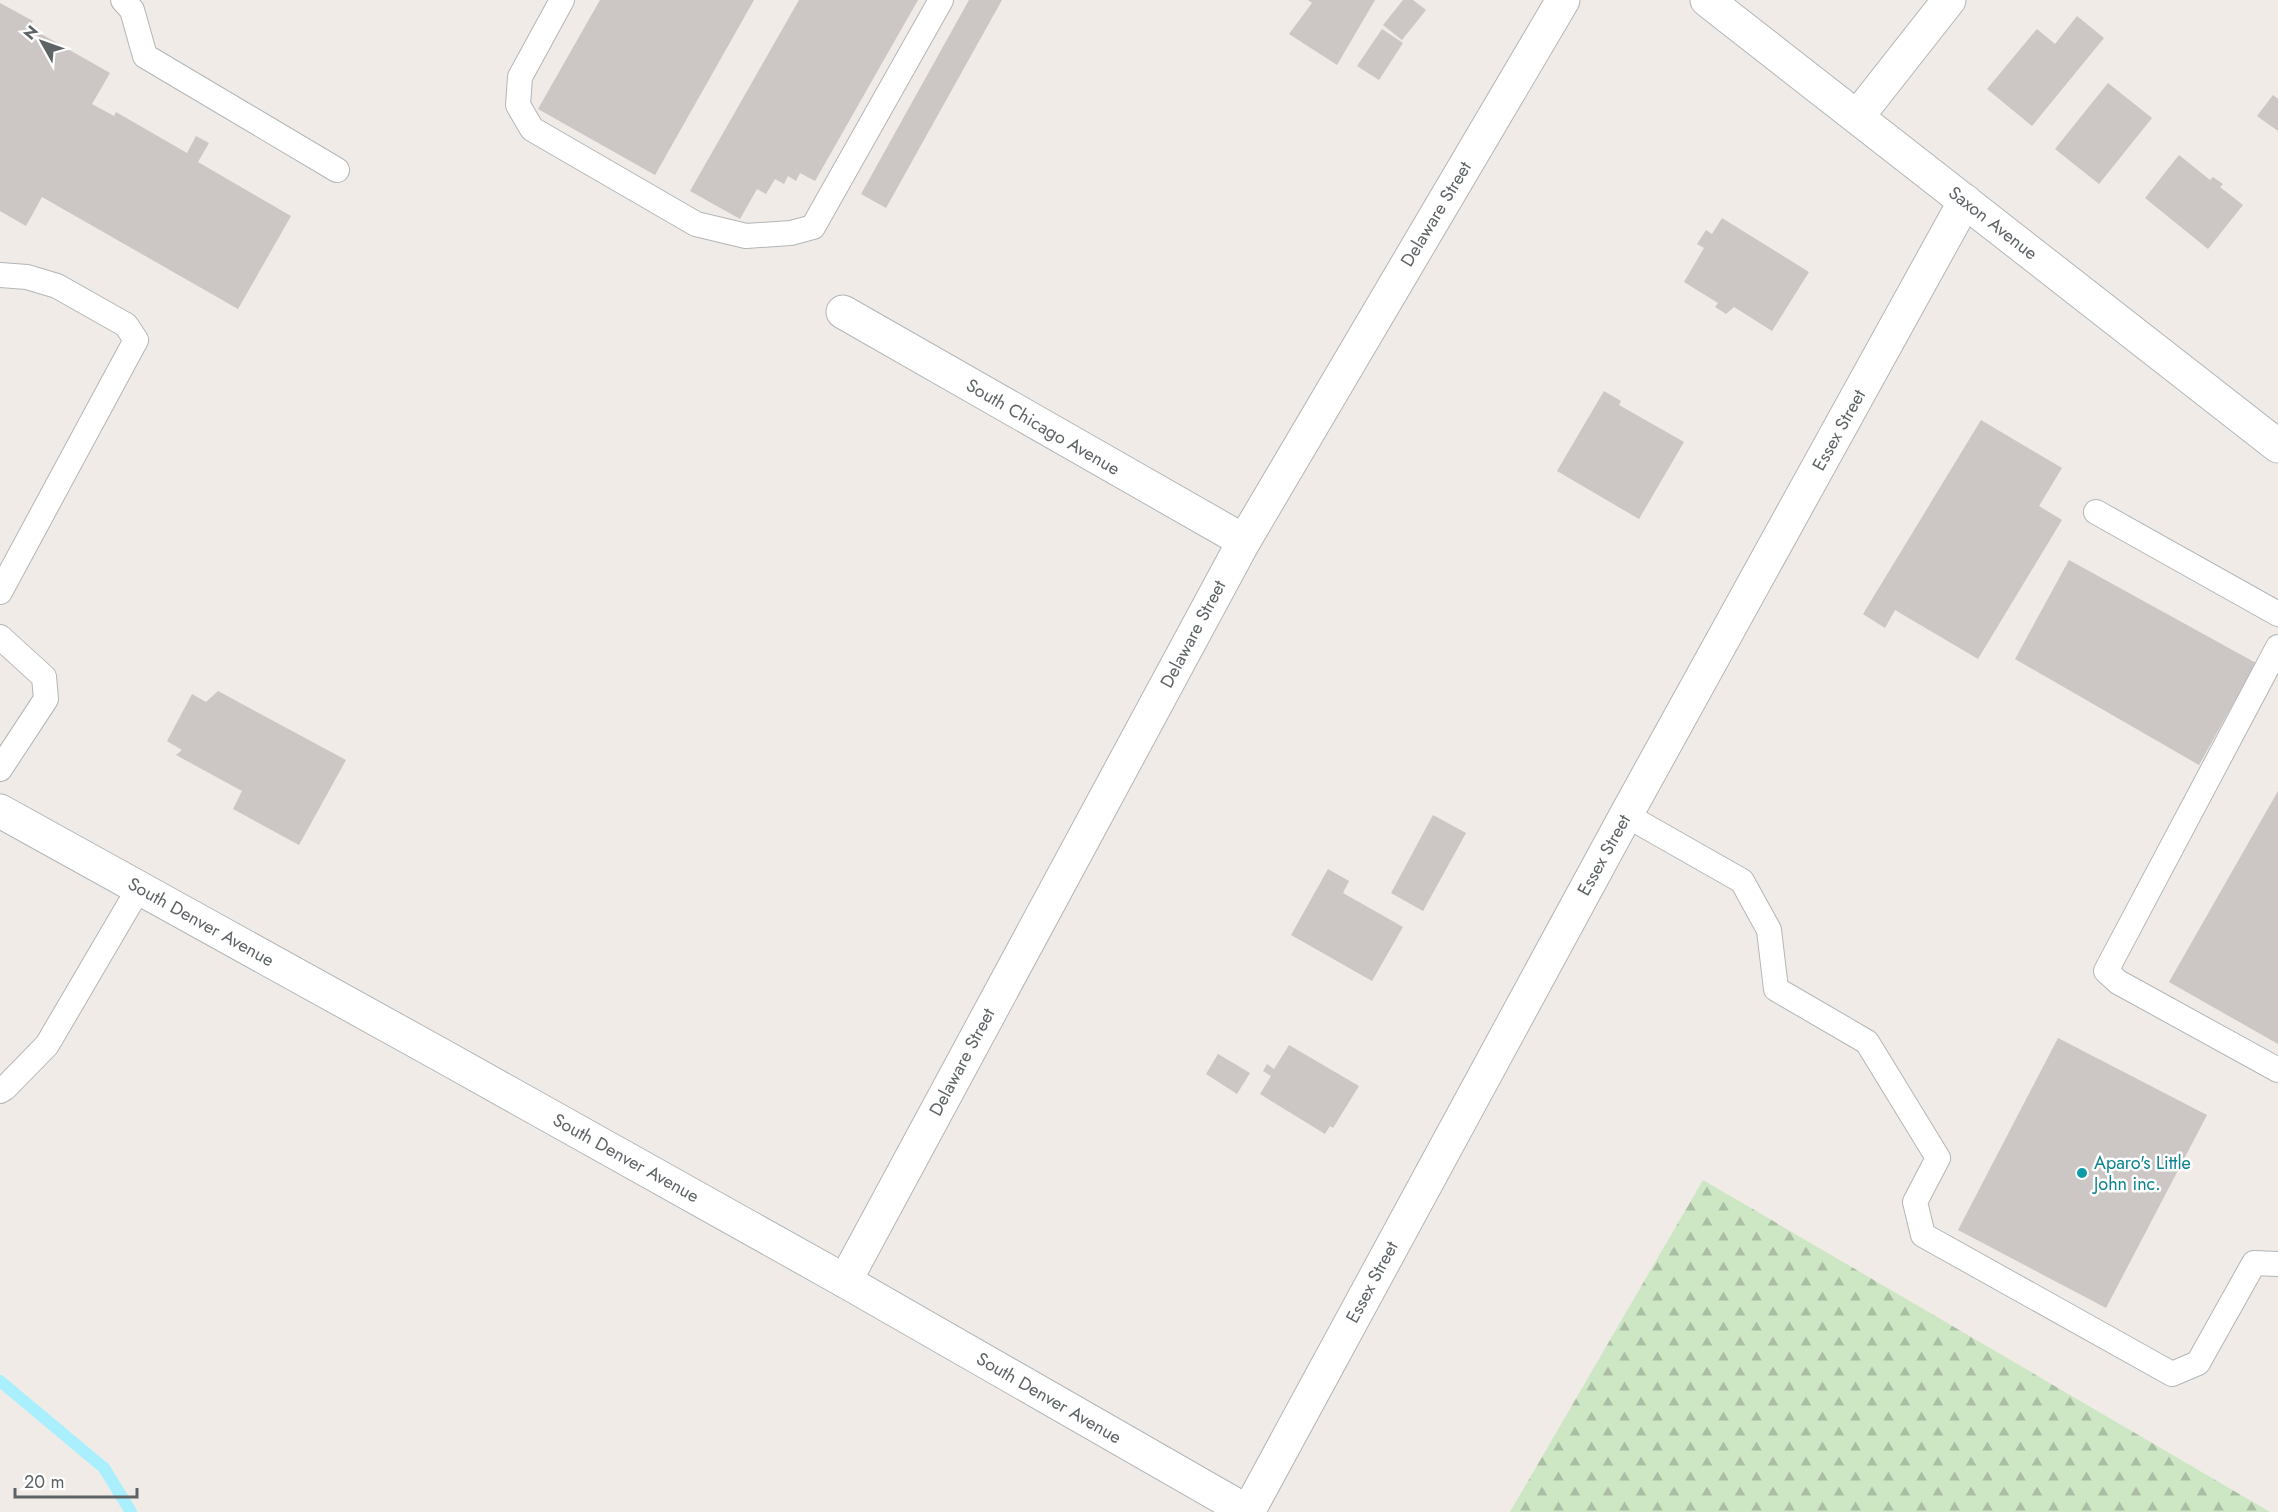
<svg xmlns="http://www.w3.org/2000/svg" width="2278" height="1512" viewBox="0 0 2278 1512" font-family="Jost,sans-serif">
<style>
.forest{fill:url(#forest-firs)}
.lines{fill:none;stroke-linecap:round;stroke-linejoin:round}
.stream{stroke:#a9effd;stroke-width:12}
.building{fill:#ccc6c4}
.lane-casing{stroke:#b2b6b8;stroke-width:26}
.street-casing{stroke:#b2b6b8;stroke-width:35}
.secondary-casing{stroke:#b1b6b9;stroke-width:35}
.lane{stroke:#fff;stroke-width:24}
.street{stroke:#fff;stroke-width:33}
.secondary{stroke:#fff;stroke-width:33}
.culture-dot{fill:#0f9aa8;stroke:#fff;stroke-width:2}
.labels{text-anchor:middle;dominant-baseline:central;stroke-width:5;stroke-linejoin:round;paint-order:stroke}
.street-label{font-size:18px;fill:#5e6466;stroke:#fff}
.culture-label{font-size:18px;fill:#0d838f;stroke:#fff;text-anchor:start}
</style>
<defs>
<pattern id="forest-firs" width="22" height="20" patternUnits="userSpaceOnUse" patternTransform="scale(1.5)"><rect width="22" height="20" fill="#cde6c4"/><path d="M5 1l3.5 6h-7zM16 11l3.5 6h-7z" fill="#aabea3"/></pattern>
</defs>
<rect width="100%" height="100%" fill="#f0ebe6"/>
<polygon class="forest" points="1703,1180 2270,1512 1510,1512"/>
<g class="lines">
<polyline class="stream" points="0,1381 104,1468 131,1512"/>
</g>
<g class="building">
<polygon points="600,0 754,0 655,175 538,109"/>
<polygon points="799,0 918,0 815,181 800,173 796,181 788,176 784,184 775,179 766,194 757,189 740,219 690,191"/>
<polygon points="969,0 1002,0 886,208 861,194"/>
<polygon points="1308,0 1375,0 1337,65 1289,34 1312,3"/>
<polygon points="1403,0 1413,0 1426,10 1402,40 1383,25"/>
<polygon points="0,3 33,21 29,27 110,73 92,104 114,116 116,112 187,153 196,136 209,143 198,162 291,216 238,309 42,197 26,226 0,211"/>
<polygon points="2077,16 2104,38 2032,126 1987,89 2037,29 2055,44"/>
<polygon points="1382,29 1403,43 1379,80 1357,66"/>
<polygon points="2108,83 2152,118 2099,184 2055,149"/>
<polygon points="2273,95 2278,99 2278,131 2257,116"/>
<polygon points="2179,155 2210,180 2213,177 2223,184 2220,187 2243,205 2208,249 2145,198"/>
<polygon points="1722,218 1809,272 1772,331 1734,307 1726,314 1715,307 1718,303 1684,282 1704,248 1697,244 1706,230 1712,234"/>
<polygon points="1604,391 1621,401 1619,405 1684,442 1639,519 1557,471"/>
<polygon points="1981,420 2062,468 2039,506 2062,520 1978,659 1895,610 1885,628 1863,614"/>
<polygon points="2069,560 2256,663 2199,765 2015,659"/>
<polygon points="218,691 346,760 299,845 233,809 242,791 176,755 182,750 167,741 192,694 206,702"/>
<polygon points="2278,791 2278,1044 2169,982"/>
<polygon points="1433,815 1466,833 1423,911 1391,893"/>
<polygon points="1328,869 1349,881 1343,893 1403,927 1372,981 1291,935"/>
<polygon points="2058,1038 2207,1115 2106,1308 1958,1230"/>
<polygon points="1289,1045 1359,1086 1333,1128 1330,1126 1325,1134 1260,1094 1271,1076 1263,1071 1267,1064 1274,1069"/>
<polygon points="1218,1054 1250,1073 1237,1094 1206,1074"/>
</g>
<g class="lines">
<defs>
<g id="lane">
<polyline points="123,0 132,10 145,56 337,170"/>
<polyline points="562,0 520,77 518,105 532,129 696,224 746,236 791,233 813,227 941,0"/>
<polyline points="0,275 27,277 57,286 126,325 136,340 0,592"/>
<polyline points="2096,512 2278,614"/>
<polyline points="0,637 44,677 46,699 0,769"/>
<polyline points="2278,647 2106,971 2118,982 2278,1070"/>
<polyline points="1626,815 1742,881 1769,930 1776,989 1867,1042 1938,1158 1915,1202 1923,1235 2172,1374 2198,1363 2254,1263 2278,1264"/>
<polyline points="0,1091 5,1088 47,1045 139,888"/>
</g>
<g id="street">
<polyline points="1857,117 1949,0"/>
<polyline points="843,312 1244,541"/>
<polyline points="0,811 441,1055 845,1281 1248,1512"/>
<polyline points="845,1281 1244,541 1563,0"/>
<polyline points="1248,1512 1626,815 1965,201"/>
</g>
<polyline id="secondary" points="1707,0 2278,446"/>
</defs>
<use href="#lane" class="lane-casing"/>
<use href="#street" class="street-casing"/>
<use href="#secondary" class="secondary-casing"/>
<use href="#lane" class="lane"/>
<use href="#street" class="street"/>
<use href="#secondary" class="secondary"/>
</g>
<circle class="culture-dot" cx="2082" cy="1173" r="6"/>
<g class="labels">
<g class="street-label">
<text transform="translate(1436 214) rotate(-59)">Delaware Street</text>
<text transform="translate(1993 223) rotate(38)">Saxon Avenue</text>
<text transform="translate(1043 427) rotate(30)">South Chicago Avenue</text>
<text transform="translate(1839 430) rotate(-61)">Essex Street</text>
<text transform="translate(1193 634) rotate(-62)">Delaware Street</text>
<text transform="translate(1604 855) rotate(-61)">Essex Street</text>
<text transform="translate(201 922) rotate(29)">South Denver Avenue</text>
<text transform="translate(962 1062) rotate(-62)">Delaware Street</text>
<text transform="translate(626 1158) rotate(29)">South Denver Avenue</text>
<text transform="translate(1372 1282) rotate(-62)">Essex Street</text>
<text transform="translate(1049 1398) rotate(30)">South Denver Avenue</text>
</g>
<g class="culture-label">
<text x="2094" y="1163">Aparo's Little<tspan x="2094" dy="21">John inc.</tspan></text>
</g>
</g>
<g transform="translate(42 42) rotate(310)" stroke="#ffffff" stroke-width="4.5" paint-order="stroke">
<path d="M0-4.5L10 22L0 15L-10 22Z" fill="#5e6466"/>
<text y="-9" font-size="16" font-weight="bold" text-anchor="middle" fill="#5e6466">N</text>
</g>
<path d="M15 1488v9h122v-9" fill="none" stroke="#5e6466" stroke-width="3"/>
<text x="24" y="1488" font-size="18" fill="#5e6466" stroke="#ffffff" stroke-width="4.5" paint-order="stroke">20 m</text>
</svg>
